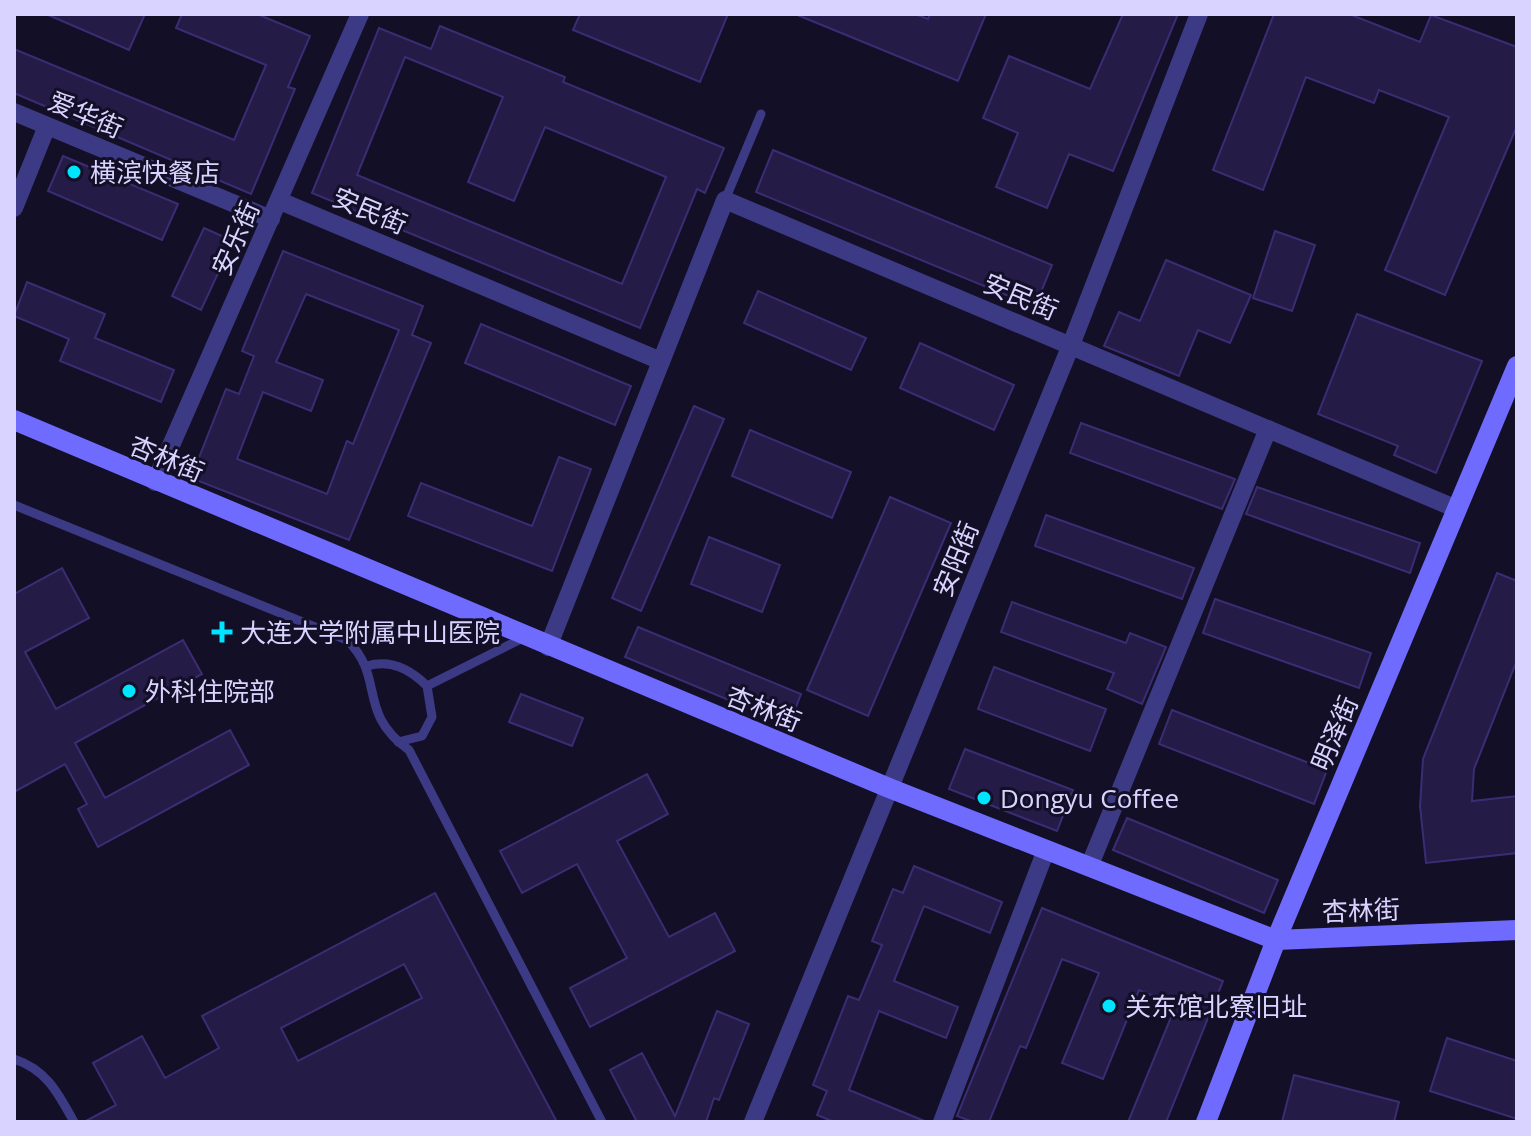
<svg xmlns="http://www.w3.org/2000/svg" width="1531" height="1136" viewBox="0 0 1531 1136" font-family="'Open Sans','Noto Sans SC',sans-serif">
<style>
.building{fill:#241b47;stroke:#3b2d73;stroke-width:2;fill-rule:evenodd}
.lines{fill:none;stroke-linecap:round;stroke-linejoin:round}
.lane{stroke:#3d3a85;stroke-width:9}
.street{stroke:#3d3a85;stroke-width:18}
.secondary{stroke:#6f6bff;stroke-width:20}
.poi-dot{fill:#00e5ff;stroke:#130f26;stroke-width:3}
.labels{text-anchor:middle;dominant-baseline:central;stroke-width:6;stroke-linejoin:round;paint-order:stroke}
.street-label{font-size:26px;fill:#d9d4ff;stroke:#130f26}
.poi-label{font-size:26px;fill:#d9d4ff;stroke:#130f26;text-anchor:start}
</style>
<rect width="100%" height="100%" fill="#130f26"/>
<g class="building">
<polygon points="46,14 145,14 129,50"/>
<polygon points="182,14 257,14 310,36 288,87 295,89 251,194 14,93 14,49 234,140 266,65 176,28"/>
<polygon points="580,14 728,14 700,82 573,30"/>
<polygon points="795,14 915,14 928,19 930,14 986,14 958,81"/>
<polygon points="1123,14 1178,14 1113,171 1069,154 1047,208 996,187 1018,133 983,118 1009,56 1090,89"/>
<polygon points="1274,14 1349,14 1420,42 1431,15 1517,47 1517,126 1445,295 1385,270 1449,117 1379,90 1374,103 1306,77 1263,190 1213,170"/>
<path d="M440 26 565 77 563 82 724 148 705 193 697 189 640 328 312 193 379 28 431 49ZM405 57 503 97 468 182 514 201 545 127 666 177 622 284 357 175Z"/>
<polygon points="773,150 1052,265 1035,307 756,192"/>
<polygon points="63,156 178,204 162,240 48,191"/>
<polygon points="204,228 233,241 201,310 172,296"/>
<polygon points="1275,231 1315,245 1292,311 1253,298"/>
<path d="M283 251 423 306 412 335 431 343 349 540 191 478 226 389 239 394 254 356 242 351ZM306 294 399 330 353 444 347 441 327 494 237 459 263 392 311 411 323 380 276 362Z"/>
<polygon points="1166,260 1251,295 1230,343 1198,330 1179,376 1104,346 1119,312 1140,321"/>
<polygon points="27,282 105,314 95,338 174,370 161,402 60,361 69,339 14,316"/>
<polygon points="758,291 866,338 851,370 744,323"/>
<polygon points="1357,314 1482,361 1436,473 1394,455 1398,446 1318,414"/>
<polygon points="481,324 631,386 615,425 465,363"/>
<polygon points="920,343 1014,385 994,430 900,388"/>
<polygon points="694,406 724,419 641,611 612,598"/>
<polygon points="1081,423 1235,479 1222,509 1070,453"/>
<polygon points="750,430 851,472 832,518 732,476"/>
<polygon points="559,457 591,469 552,571 408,516 421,483 532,526"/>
<polygon points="1257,487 1420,543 1410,573 1246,514"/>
<polygon points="890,497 951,523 868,716 807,690"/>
<polygon points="1046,515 1194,568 1182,599 1035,546"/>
<polygon points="709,537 780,565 762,612 691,584"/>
<polygon points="62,568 89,618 25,652 56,709 183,640 202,674 75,743 105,798 230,730 249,765 98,847 78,809 87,804 65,764 14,792 14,594"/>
<polygon points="1497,573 1517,581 1517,660 1474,769 1472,801 1517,796 1517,853 1426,863 1420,806 1423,759"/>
<polygon points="1215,599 1371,653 1359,688 1203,633"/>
<polygon points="1012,602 1126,643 1130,633 1166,647 1142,704 1107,689 1114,673 1001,632"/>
<polygon points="638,627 801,694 789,725 625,657"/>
<polygon points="994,667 1106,709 1090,751 978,709"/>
<polygon points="521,694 583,718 572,746 509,722"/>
<polygon points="1172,710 1327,770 1314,804 1159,744"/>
<polygon points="965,749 1073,790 1057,831 949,789"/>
<polygon points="647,774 668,814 617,841 669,937 715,913 735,951 590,1027 570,988 627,958 577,864 522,893 500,851"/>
<polygon points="1127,818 1278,880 1264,913 1113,850"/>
<polygon points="914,866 1002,902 990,933 924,906 894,981 958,1007 946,1038 879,1011 849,1090 927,1122 834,1122 817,1115 827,1091 813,1085 848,996 859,1000 882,945 872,941 893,889 903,893"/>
<path d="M435 893 557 1122H84L116 1105 93 1063 142 1036 165 1078 219 1048 202 1016ZM404 964 422 998 298 1061 281 1028Z"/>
<polygon points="1042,908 1223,981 1166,1122 1128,1122 1176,1005 1139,990 1103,1079 1062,1063 1099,973 1062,959 1026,1048 1020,1046 989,1122 973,1122 957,1116"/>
<polygon points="717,1011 749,1024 719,1100 714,1098 706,1122 637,1122 610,1070 642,1053 675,1116"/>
<polygon points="1447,1038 1517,1061 1517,1119 1430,1091"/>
<polygon points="1294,1075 1399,1102 1394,1122 1282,1122"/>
</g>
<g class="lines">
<g class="lane">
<polyline points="725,200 761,114"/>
<path d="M14 505 347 640C386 678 356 712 409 750L602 1122"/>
<path d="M367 666C391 659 410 669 427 686L432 717 422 736 398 742"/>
<polyline points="427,686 525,637"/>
<path d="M14 1059C47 1070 58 1093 74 1122"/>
</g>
<g class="street">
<polyline points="14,112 271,219"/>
<polyline points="280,201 661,361"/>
<polyline points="14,208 47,126"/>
<polyline points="155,482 360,14"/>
<polyline points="548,647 725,200 1457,509"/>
<polyline points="1089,867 1268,429"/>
<polyline points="753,1122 1071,345 1199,14"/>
<polyline points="942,1122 1046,850"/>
</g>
<g class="secondary">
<polyline points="14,420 889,788 1276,940 1517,930"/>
<polyline points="1206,1122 1276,940 1517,366"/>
</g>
</g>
<g class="poi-dot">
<circle cx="74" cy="172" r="8"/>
<path d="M218 620h8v8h8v8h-8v8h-8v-8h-8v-8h8z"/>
<circle cx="129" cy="691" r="8"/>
<circle cx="984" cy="798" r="8"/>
<circle cx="1109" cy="1006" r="8"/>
</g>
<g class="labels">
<g class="street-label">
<text transform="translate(86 114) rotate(23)">爱华街</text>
<text transform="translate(370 210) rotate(23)">安民街</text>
<text transform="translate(235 238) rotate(-66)">安乐街</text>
<text transform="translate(1021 296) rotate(23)">安民街</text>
<text transform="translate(167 458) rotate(23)">杏林街</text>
<text transform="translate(955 559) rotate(-68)">安阳街</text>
<text transform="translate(764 708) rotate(22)">杏林街</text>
<text transform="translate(1334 733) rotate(-67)">明泽街</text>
<text transform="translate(1361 910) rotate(-2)">杏林街</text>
</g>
<g class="poi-label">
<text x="90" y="172">横滨快餐店</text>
<text x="240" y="632">大连大学附属中山医院</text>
<text x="145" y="691">外科住院部</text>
<text x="1000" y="798">Dongyu Coffee</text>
<text x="1125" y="1006">关东馆北寮旧址</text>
</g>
</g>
<rect width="1531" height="1136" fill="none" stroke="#d9d4ff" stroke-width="32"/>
</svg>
